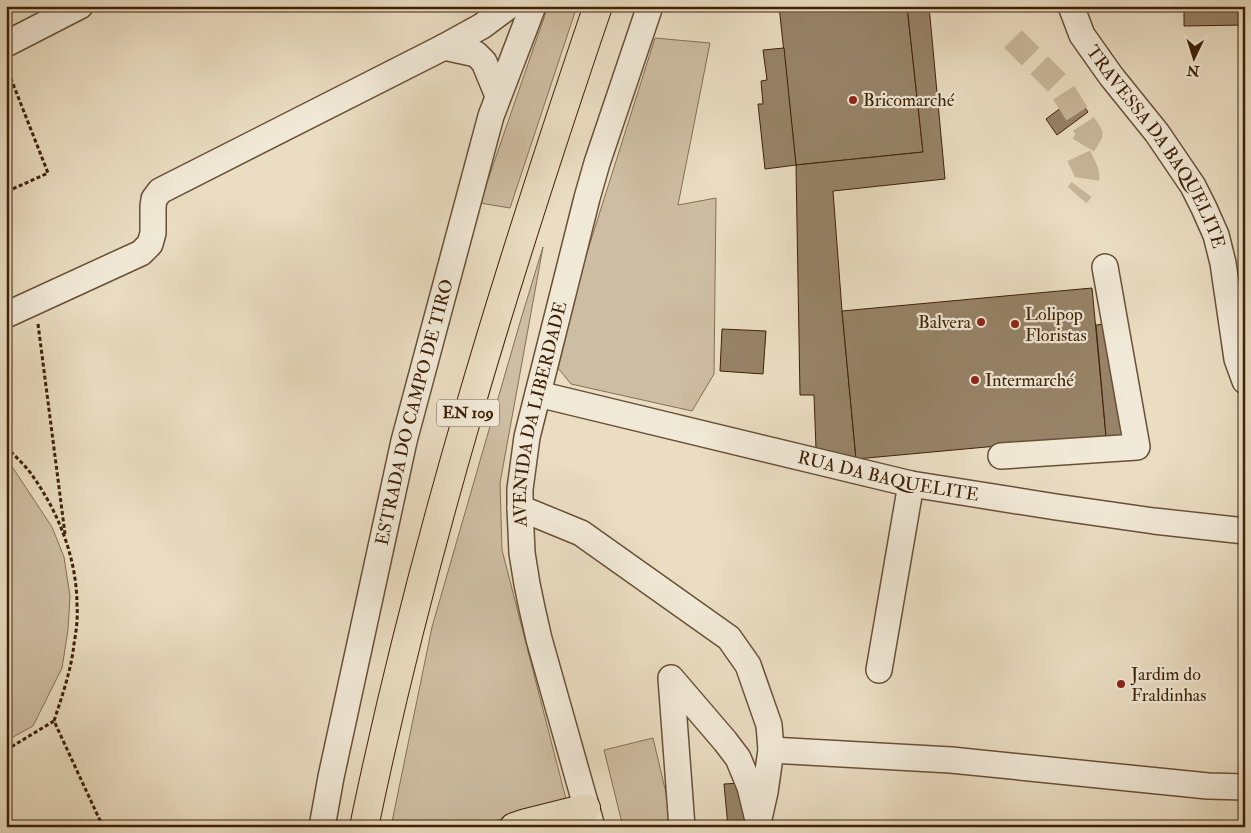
<svg xmlns="http://www.w3.org/2000/svg" width="1251" height="833" viewBox="0 0 1251 833" font-family="'IM FELL Double Pica',serif">
<style>
.green{fill:#cdbda2;stroke:#866f54}
.building{fill:#978368;stroke:#3e2106}
.lines{fill:none;stroke-linecap:round;stroke-linejoin:round}
.minor-tunnel{stroke:#c8b79c;stroke-width:25;stroke-dasharray:25 12;stroke-linecap:butt}
.minor-casing{stroke:#695035;stroke-width:28}
.major-casing{stroke:#3e2106;stroke-width:30}
.path{stroke:#3e2106;stroke-width:3;stroke-dasharray:4 2.5;stroke-linecap:butt}
.minor{stroke:#f1e9d7;stroke-width:25}
.major{stroke:#eaddc2;stroke-width:28}
.poi-dot{fill:#8f2418;stroke:#f1e9d7;stroke-width:2}
.labels{text-anchor:middle;dominant-baseline:central;stroke-width:4.5;stroke-linejoin:round;paint-order:stroke}
.shield{fill:#f1e9d7;stroke:#745d45;stroke-width:1}
.shield-label{font-size:16px;font-weight:bold;fill:#3e2106}
.poi-label{font-size:18px;fill:#3e2106;stroke:#f1e9d7;text-anchor:start}
.street-label{font-size:18px;fill:#3e2106;stroke:#f1e9d7}
</style>
<rect width="100%" height="100%" fill="#eaddc2"/>
<filter id="stains"><feTurbulence type="fractalNoise" baseFrequency=".004" numOctaves="4"/><feColorMatrix values="0 0 0 0 .2 0 0 0 0 .09 0 0 0 0 .02 0 0 0 .5 -.17"/></filter>
<radialGradient id="worn" r=".72"><stop offset=".6" stop-color="#630" stop-opacity="0"/><stop offset="1" stop-color="#630" stop-opacity=".3"/></radialGradient>
<g class="green">
<polygon points="548,6 577,6 510,208 480,203"/>
<polygon points="655,38 710,43 678,205 716,198 714,374 692,411 571,384 558,368 579,278"/>
<polygon points="543,247 500,483 502,550 566,799 511,814 484,827 391,827 432,627 521,319"/>
<polygon points="6,460 9,462 52,527 64,557 70,596 68,630 62,668 33,726 6,741"/>
<polygon points="653,738 674,827 623,827 604,750"/>
</g>
<g class="building">
<polygon points="779,6 907,6 923,152 796,165"/>
<polygon points="907,6 929,6 945,179 833,191 842,311 856,459 816,449 814,395 800,395 796,165 923,152"/>
<polygon points="1184,6 1245,6 1245,25 1184,26"/>
<polygon points="784,48 796,165 765,169 758,104 763,104 761,81 767,80 763,50"/>
<polygon points="1077,96 1088,112 1057,135 1046,119"/>
<polygon points="1092,288 1106,436 856,459 842,311"/>
<polygon points="1111,323 1124,436 1106,436 1096,325"/>
<polygon points="722,329 766,331 763,374 720,371"/>
<polygon points="742,783 746,827 728,827 724,784"/>
</g>
<g class="lines">
<path class="minor-tunnel" d="M1013 39 1058 84 1090 134 1078 154C1087 174 1093 177 1077 195"/>
<defs>
<g id="minor">
<path id="s1" d="M1071 6 1082 35 1111 76 1157 133 1193 186 1204 208 1216 235 1223 263 1237 359 1245 381"/>
<polyline points="6,44 80,6"/>
<polyline points="444,47 476,54 484,62 498,96"/>
<polyline points="6,315 141,253 150,244 153,233 153,207 154,199 160,191 444,47 482,26 509,6"/>
<path id="s2" d="M538 394 911 484 1056 507 1154 521 1245 531"/>
<polyline points="1001,456 1137,447 1105,267"/>
<polyline points="520,508 581,533 729,638 748,665 769,725 771,750 765,792 758,823 759,827"/>
<polyline points="879,670 911,484"/>
<polyline points="771,750 951,760 1208,786 1245,787"/>
<path id="s3" d="M322 827 331 777 404 441 491 116 533 6"/>
<path id="s4" d="M592 827 539 639 532 608 527 584 522 553 520 508V489L527 437 587 198 597 163 650 6"/>
<polyline points="682,827 671,678 725,741 738,758 750,787 757,816"/>
</g>
<g id="major">
<path d="M364 827C422 548 506 276 598 6"/>
<polyline points="514,827 526,823 586,808"/>
</g>
</defs>
<use href="#minor" class="minor-casing"/>
<use href="#major" class="major-casing"/>
<g class="path">
<polyline points="6,66 48,173 6,192"/>
<polyline points="38,324 65,534"/>
<path d="M6 447C15 456 25 465 32 475 59 513 77 559 77 606 78 619 76 632 74 644 71 671 62 696 54 721"/>
<polyline points="6,750 54,721 103,827"/>
</g>
<use href="#minor" class="minor"/>
<use href="#major" class="major"/>
</g>
<g class="poi-dot">
<circle cx="853" cy="100" r="5"/>
<circle cx="981" cy="322" r="5"/>
<circle cx="1015" cy="324" r="5"/>
<circle cx="975" cy="380" r="5"/>
<circle cx="1121" cy="684" r="5"/>
</g>
<g class="labels">
<rect class="shield" x="437" y="399.5" width="62" height="27" rx="4"/>
<g class="shield-label">
<text x="468" y="413">EN 109</text>
</g>
<g class="poi-label">
<text x="863" y="100">Bricomarché</text>
<text x="1025" y="314">Lolipop<tspan x="1025" dy="21">Floristas</tspan></text>
<text x="971" y="322" text-anchor="end">Balvera</text>
<text x="985" y="380">Intermarché</text>
<text x="1131" y="674">Jardim do<tspan x="1131" dy="21">Fraldinhas</tspan></text>
</g>
<g class="street-label">
<text stroke="none"><textPath href="#s1" startOffset="166">TRAVESSA DA BAQUELITE</textPath></text>
<text stroke="none"><textPath href="#s3" startOffset="425">ESTRADA DO CAMPO DE TIRO</textPath></text>
<text stroke="none"><textPath href="#s4" startOffset="424">AVENIDA DA LIBERDADE</textPath></text>
<text stroke="none"><textPath href="#s2" startOffset="360">RUA DA BAQUELITE</textPath></text>
</g>
</g>
<rect width="1251" height="833" fill="none" stroke="#eaddc2" stroke-width="25"/>
<rect x="8" y="8" width="1236" height="818" fill="none" stroke="#3e2106" stroke-width="2.5"/>
<rect x="12" y="12" width="1226" height="808" fill="none" stroke="#3e2106"/>
<g transform="translate(1194 58) rotate(184)" stroke="#f1e9d7" stroke-width="4" paint-order="stroke">
<path d="M0-4L9 19L0 12L-9 19Z" fill="#3e2106"/>
<text y="-8" font-size="14" font-weight="bold" text-anchor="middle" fill="#3e2106">N</text>
</g>
<rect width="100%" height="100%" filter="url(#stains)"/>
<rect width="100%" height="100%" fill="url(#worn)"/>
</svg>
